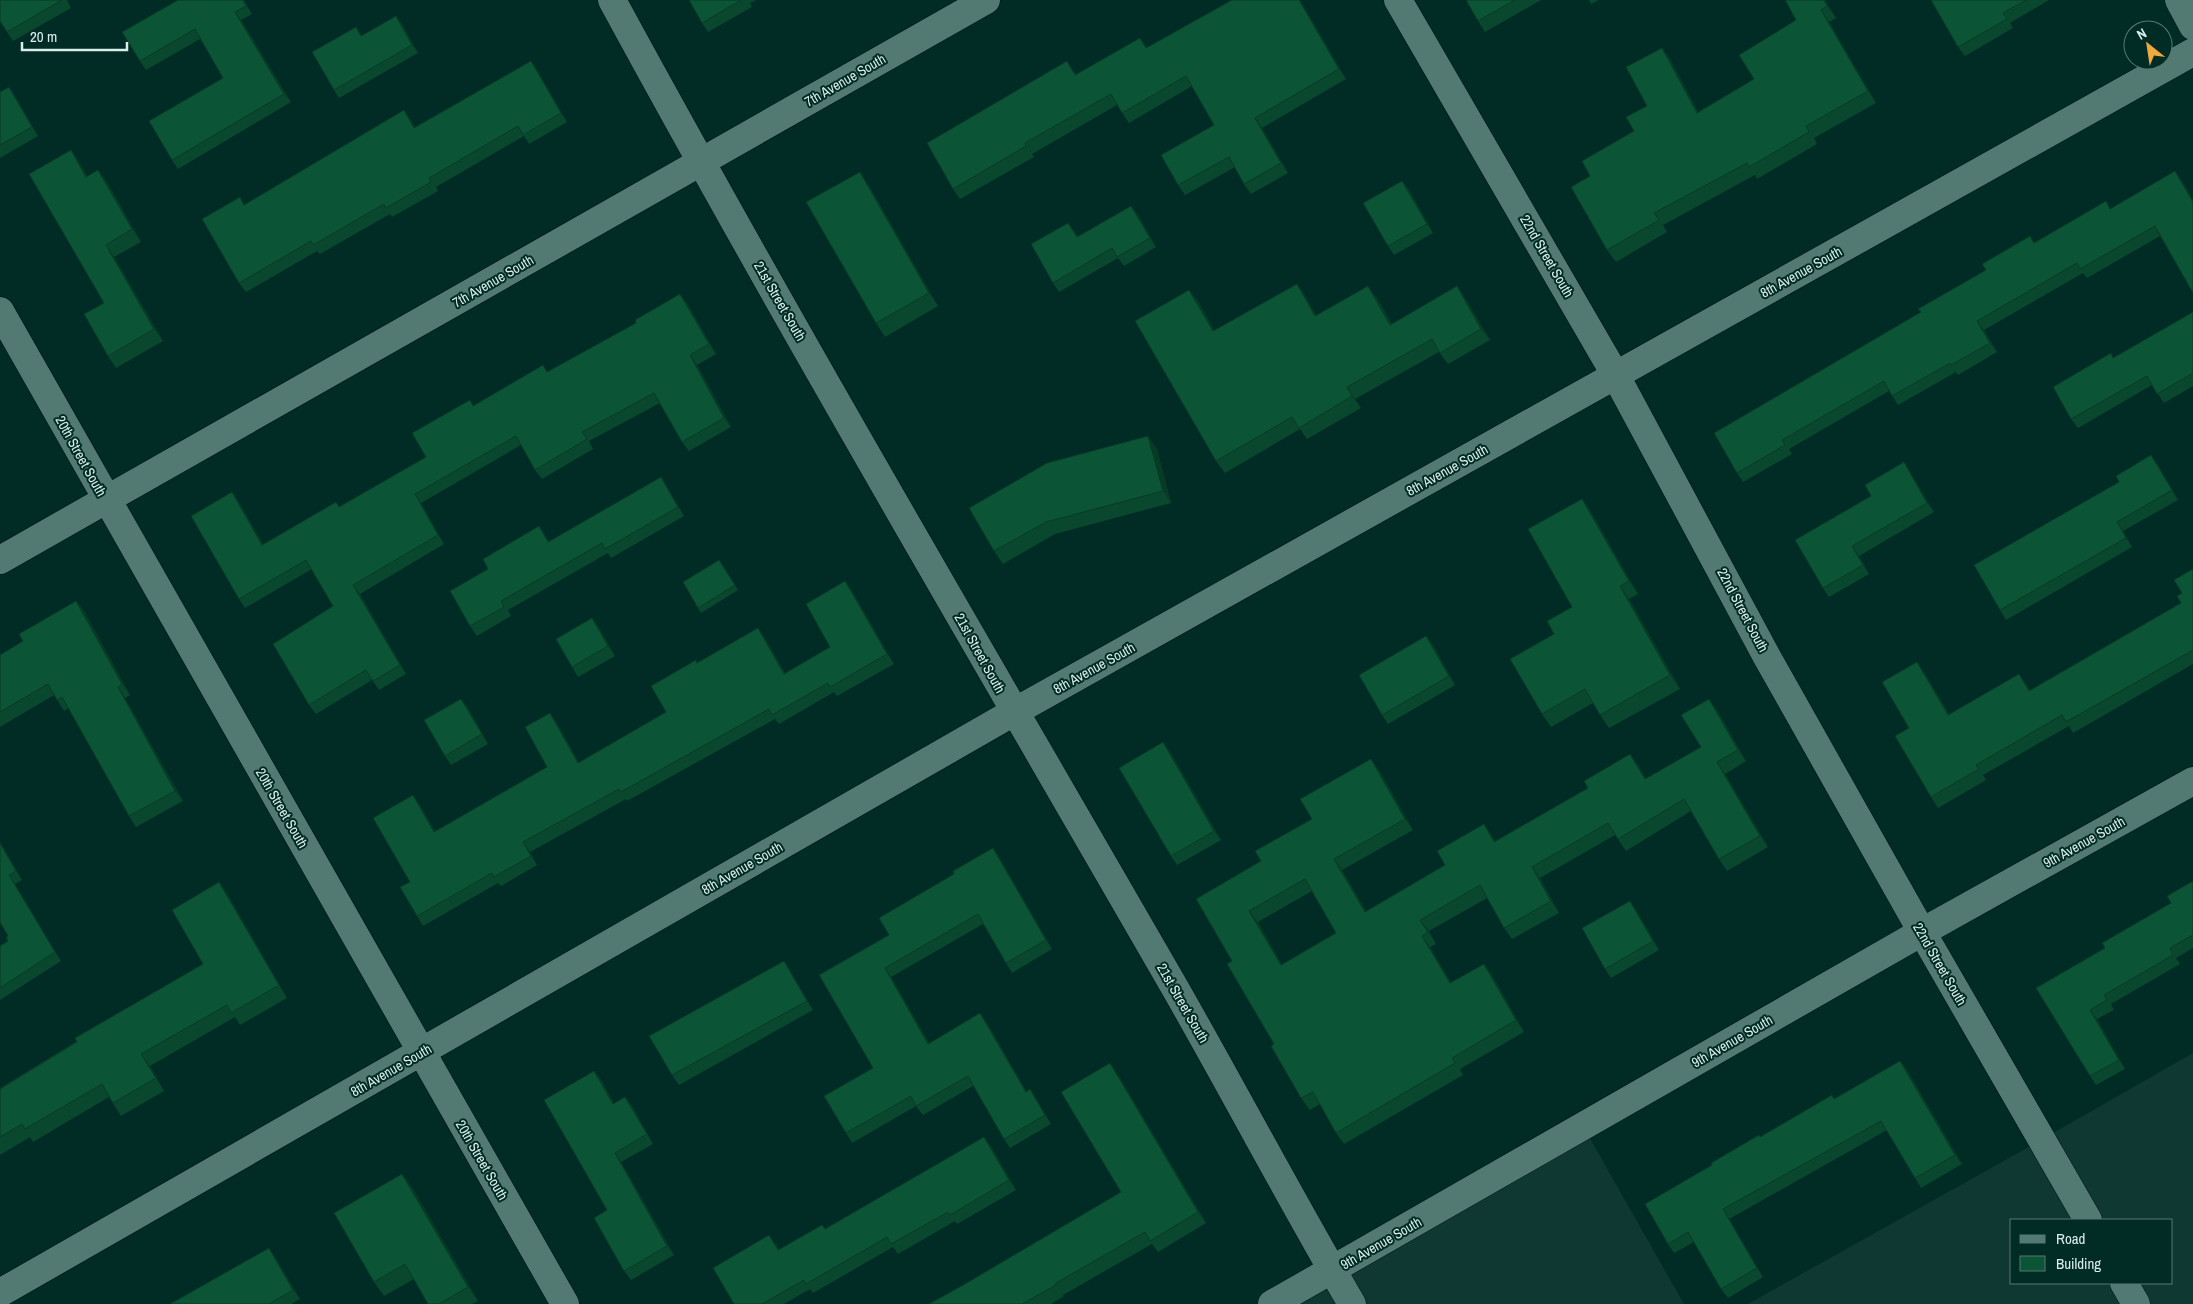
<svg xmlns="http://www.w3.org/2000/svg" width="2193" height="1304" viewBox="0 0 2193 1304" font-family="'Archivo Narrow',sans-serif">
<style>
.built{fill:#103832;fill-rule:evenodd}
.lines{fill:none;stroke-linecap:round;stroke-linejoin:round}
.minor-casing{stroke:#01110e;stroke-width:29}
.minor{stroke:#537a72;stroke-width:28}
.wall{fill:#09482e;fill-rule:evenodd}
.shaded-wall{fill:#083b25}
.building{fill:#0b5435;stroke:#083b25;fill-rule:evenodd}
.labels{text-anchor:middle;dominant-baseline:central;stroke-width:4;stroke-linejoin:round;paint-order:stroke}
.street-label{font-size:14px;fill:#d9eee9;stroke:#012b25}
</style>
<rect width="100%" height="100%" fill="#012b25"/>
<g class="built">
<path d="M2193 1053V1304H1748L2041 1140ZM2012 1220H2172V1283H2012Z"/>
<polygon points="1583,1126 1684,1304 1272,1304"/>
</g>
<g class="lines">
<defs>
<g id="minor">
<path d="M612 0C793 333 986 660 1175 988 1235 1093 1291 1200 1352 1304"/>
<polyline points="1398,0 1616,376 1767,657 1922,932 2088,1220"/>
<polyline points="2179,0 2193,26"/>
<polyline points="0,311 565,1304"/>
<polyline points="0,560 986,0"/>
<polyline points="2124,1283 2136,1304"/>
<polyline points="0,1293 1014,712 2193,52"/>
<polyline points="1272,1304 1922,932 2193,781"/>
</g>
</defs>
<use href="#minor" class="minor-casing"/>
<use href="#minor" class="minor"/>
</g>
<g class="wall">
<polygon points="0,0 67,0 71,8 13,41 7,32"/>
<polygon points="178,0 244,0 252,14 241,20 291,102 178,169 172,160 223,78 200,39 146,70 140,61"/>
<polygon points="689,0 756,0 750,3 752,7 708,32 702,23"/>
<polygon points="1232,0 1300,0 1346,79 1262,128 1288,173 1251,194 1244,184 1235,167 1185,195 1178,185 1214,125 1192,86 1129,123 1117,105 1032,154 1034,157 960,199 953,189 1074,71 1076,75 1140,38 1147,48"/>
<polygon points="1466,0 1541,0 1485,32 1478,21"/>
<polygon points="1589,0 1599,0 1591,4"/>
<polygon points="1785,0 1825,0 1836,18 1829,22 1876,103 1814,138 1817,144 1757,179 1755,175 1663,225 1667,232 1616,262 1607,250 1634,131 1647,106 1662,48 1670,59 1698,112 1754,79 1796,20"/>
<polygon points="1931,0 2049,0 2010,23 2013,28 1965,56 1958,47"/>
<polygon points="396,16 402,24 418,53 339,98 334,90 362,36"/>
<polygon points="531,61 537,70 567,122 529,144 524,136 436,187 438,191 392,217 390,214 320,254 317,251 246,292 239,283 245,204 410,119 415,127"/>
<polygon points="0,92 15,96 38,136 0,158"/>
<polygon points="71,150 79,162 87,176 107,182 141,242 114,257 163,341 116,368 108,356 104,303"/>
<polygon points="1402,181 1409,190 1433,233 1394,255 1388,246"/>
<polygon points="2182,181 2193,200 2193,293 2160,236 2087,278 2083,273 1984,330 1997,352 1958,375 1956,372 1898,405 1889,391 1789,449 1792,454 1743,482 1737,473 1921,312 2035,242 2111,209"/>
<polygon points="869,186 938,306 885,337 876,323"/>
<polygon points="1131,206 1138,215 1156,247 1124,266 1118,258 1059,292 1053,283 1068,223 1078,237"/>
<polygon points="1297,284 1305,296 1316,315 1377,298 1392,324 1465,298 1490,340 1448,364 1439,352 1355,399 1361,408 1307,439 1300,429 1225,473 1216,461 1198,301 1214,331"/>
<polygon points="687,303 716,354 697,365 731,427 689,451 682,442 660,403 589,441 593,449 542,479 535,470 521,445 421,503 444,544 360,594 406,674 379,690 372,680 316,714 309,705 333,606 312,569 245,608 239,599 238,501 263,544 340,507 426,457 470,400 474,406 548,372"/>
<polygon points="2193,312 2193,386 2164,403 2152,385 2078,428 2071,419 2114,358"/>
<polygon points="1157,449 1171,503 1055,534 1003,564 994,551"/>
<polygon points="2158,465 2178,500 2123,531 2132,547 2006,620 2000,610"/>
<polygon points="1910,472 1934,512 1859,556 1869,574 1829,597 1823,588 1871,496"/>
<polygon points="667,487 684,516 611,558 608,553 508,610 511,616 477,636 470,626 488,569 539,526 549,542"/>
<polygon points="1582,499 1591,512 1638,594 1629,599 1680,689 1609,728 1600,715 1593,703 1551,727 1542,714 1554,634 1572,607"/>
<polygon points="722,565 738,590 701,613 698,608"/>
<polygon points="2193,569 2193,664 2073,733 2069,726 1983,775 1986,780 1938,808 1931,797 1909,728 1924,672 1949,714 2026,684 2030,690 2181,603 2182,593"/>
<polygon points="852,591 894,664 837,696 834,692 779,724 775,719 627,801 626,799 530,852 537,865 501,886 498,883 423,926 417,916 410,882 419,804 435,831 547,767 556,722 579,763 666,712 698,663 758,628 764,637 785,673 830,647"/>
<polygon points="76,601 84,611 130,695 125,698 183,801 136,827 129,816 69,708 64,711 54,695 0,727 0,655 23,641"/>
<polygon points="592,618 599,628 615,656 578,677 572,667"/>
<polygon points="1426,636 1433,645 1455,685 1388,724 1382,715"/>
<polygon points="461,699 468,708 488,744 451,765 445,756"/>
<path d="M1717 710 1746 761 1725 774 1768 847 1727 871 1719 859 1691 811 1626 851 1615 835 1540 878 1559 913 1512 939 1504 928 1487 898 1429 931 1436 944 1430 947 1451 983 1492 975 1524 1032 1460 1069 1463 1075 1344 1144 1336 1133 1320 1104 1310 1110 1301 1098 1232 961 1261 861 1312 819 1379 770 1413 830 1342 870 1366 911 1445 865 1492 836 1495 841 1638 765 1646 779 1701 747ZM1312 891 1336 933 1282 965 1258 922Z"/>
<polygon points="1163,742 1170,752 1221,840 1177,865 1171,856"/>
<polygon points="0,842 22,880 15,884 61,961 0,1000 0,946 8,941 8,936 0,922"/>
<polygon points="993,848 999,857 1052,949 1012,973 1006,963 983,924 891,977 929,1043 987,1023 1026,1091 1036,1099 1051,1124 1010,1148 1004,1139 973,1086 923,1115 916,1106 852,1143 846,1133 873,1068 889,935"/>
<polygon points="2193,881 2193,948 2176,958 2180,964 2111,1004 2114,1010 2097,1019 2125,1069 2096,1085 2090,1076 2036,988 2105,948 2171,903"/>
<polygon points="228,895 287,998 240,1025 235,1017 150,1066 164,1091 121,1116 109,1097 33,1142 30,1137 0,1155 0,1088 203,964"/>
<polygon points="1636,910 1659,950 1611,978 1605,969"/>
<polygon points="790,970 813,1010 679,1085 672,1075"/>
<polygon points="1900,1061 1907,1070 1962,1164 1921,1188 1915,1178 1887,1130 1729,1219 1763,1277 1728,1298 1721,1289 1694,1242 1674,1253 1668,1244 1760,1137 1834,1099"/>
<polygon points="594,1071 601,1080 614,1104 625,1097 632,1106 653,1144 621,1162 674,1255 631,1280 624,1271 607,1210"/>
<polygon points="1118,1075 1206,1223 1158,1252 1152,1244 1063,1295 1064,1296 1051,1304 929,1304 965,1284 1121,1192"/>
<polygon points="991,1146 1016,1190 957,1224 955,1221 898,1254 893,1247 813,1293 810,1289 784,1304 734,1304 776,1244 779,1250 825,1229"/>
<polygon points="412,1187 478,1301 472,1304 428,1304 414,1279 384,1296 374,1282"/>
<polygon points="275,1257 300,1299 291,1304 170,1304"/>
</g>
<g class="shaded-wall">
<polygon points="243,0 244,0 252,14 246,6"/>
<polygon points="1299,0 1300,0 1346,79 1339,69"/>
<polygon points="1824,0 1825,0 1836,18 1827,6"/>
<polygon points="1821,10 1829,22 1876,103 1868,91"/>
<polygon points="235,12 241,20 291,102 284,94"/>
<polygon points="396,16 402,24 418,53 412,45"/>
<polygon points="1662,48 1670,59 1705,124 1697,113"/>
<polygon points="531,61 537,70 567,122 561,113"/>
<polygon points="9,87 15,96 38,136 32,127"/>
<polygon points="404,110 410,119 421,137 414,128"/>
<polygon points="1255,118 1262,128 1288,173 1281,163"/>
<polygon points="71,150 79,162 95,189 86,177"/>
<polygon points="98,170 107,182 141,242 132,229"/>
<polygon points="2175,171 2182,181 2193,200 2193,202"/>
<polygon points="860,172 869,186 938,306 929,293"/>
<polygon points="1402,181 1409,190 1433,233 1427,224"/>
<polygon points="1131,206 1138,215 1156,247 1150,238"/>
<polygon points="106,245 114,257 163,341 154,329"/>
<polygon points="1297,284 1305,296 1323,328 1315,316"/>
<polygon points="1368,286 1377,298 1399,337 1390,325"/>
<polygon points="1457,286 1465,298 1490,340 1481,329"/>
<polygon points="1189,290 1198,301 1222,343 1213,331"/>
<polygon points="680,294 687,303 716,354 709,344"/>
<polygon points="1977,321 1984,330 1997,352 1990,343"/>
<polygon points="690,355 697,365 731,427 724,418"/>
<polygon points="1347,387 1361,408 1352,396"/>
<polygon points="1148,436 1157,449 1171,503 1163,491"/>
<polygon points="2151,455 2158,465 2178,500"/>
<polygon points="1904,462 1934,512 1927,503"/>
<polygon points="232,492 238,501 269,554 262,545"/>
<polygon points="415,494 421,503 444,544 438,535"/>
<polygon points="1582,499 1591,512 1638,594 1629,581"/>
<polygon points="2117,522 2123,531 2132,547 2126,538"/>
<polygon points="1852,546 1859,556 1869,574 1863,565"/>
<polygon points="845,581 852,591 894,664 887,654"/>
<polygon points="353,585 360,594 406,674 400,665"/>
<polygon points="1620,586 1629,599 1680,689 1670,675"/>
<polygon points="76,601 84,611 130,695 122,684"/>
<polygon points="592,618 599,628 615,656 608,646"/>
<polygon points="758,628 764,637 791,683 784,674"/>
<polygon points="1426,636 1433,645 1455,685 1449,676"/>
<polygon points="1917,662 1924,672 1955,725 1948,715"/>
<polygon points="2019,674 2026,684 2036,701 2029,691"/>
<polygon points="118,687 125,698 183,801 175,791"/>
<polygon points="461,699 468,708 488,744"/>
<polygon points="1709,699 1717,710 1746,761 1738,750"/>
<polygon points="550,713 556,722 584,773 578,763"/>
<polygon points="1163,742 1170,752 1221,840 1214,831"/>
<polygon points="1630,754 1638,765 1653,791 1645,779"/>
<polygon points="1371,759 1379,770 1413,830 1405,819"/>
<polygon points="1717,762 1725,774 1768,847 1760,836"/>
<polygon points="413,795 419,804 441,841 434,832"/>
<polygon points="1484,824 1492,836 1502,853 1494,842"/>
<polygon points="0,842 22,880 16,871 0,843"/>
<polygon points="523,842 530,852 537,865 531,856"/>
<polygon points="993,848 999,857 1052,949 1046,940"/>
<polygon points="1334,859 1342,870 1373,923 1365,912"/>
<polygon points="1532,867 1540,878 1559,913 1551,901"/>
<polygon points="9,875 15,884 61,961 55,952"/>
<polygon points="219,882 228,895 287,998 279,985"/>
<polygon points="1630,901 1636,910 1659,950 1653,941"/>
<polygon points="1249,911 1258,922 1289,977 1281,965"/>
<polygon points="1420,920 1429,931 1436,944"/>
<polygon points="1422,936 1430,947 1458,995 1450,983"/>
<polygon points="784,961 790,970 813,1010 807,1001"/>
<polygon points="1484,964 1492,975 1524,1032 1516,1020"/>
<polygon points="885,968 891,977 935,1053 928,1044"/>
<polygon points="2090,1010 2097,1019 2125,1069 2119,1060"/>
<polygon points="980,1013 987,1023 1032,1101 1026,1092"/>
<polygon points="141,1054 150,1066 164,1091 156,1078"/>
<polygon points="1900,1061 1907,1070 1962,1164 1955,1155"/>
<polygon points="1110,1063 1118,1075 1206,1223 1198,1212"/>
<polygon points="594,1071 601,1080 620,1113 613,1104"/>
<polygon points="625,1097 632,1106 653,1144 647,1134"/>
<polygon points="984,1137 991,1146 1016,1190 1009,1180"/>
<polygon points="615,1153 621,1162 674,1255 667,1246"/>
<polygon points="402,1174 412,1187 478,1301 468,1287"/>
<polygon points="1723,1209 1729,1219 1763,1277 1757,1268"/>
<polygon points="269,1248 275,1257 300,1299 293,1290"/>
</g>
<g class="building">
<polygon points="0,0 62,0 7,32 0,21"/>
<polygon points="178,0 243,0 246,6 235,12 284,94 172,160 149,121 223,78 195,29 140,61 122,32"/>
<polygon points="689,0 741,0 702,23"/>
<polygon points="1232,0 1299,0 1339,69 1255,118 1281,163 1244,184 1229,157 1178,185 1161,155 1214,125 1186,76 1122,113 1111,94 1025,143 1026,146 953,189 927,143 1067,61 1075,75 1140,38 1146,48"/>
<polygon points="1466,0 1515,0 1478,21"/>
<polygon points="1785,0 1824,0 1827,6 1821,10 1868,91 1806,126 1809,132 1749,167 1747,163 1654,213 1659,220 1607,250 1571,187 1590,176 1582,161 1634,131 1626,117 1647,106 1626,67 1662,48 1697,113 1754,79 1739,55 1796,20"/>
<polygon points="1931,0 2026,0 2003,13 2007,19 1958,47"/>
<polygon points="396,16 412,45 334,90 312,52 356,27 361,36"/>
<polygon points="531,61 561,113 523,135 518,126 429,178 431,182 386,208 384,204 313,245 311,241 239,283 202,219 240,197 244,205 404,110 414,128"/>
<polygon points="9,87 32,127 0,145 0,92"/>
<polygon points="71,150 86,177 98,170 132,229 106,245 154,329 108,356 84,314 104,303 29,174"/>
<polygon points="2175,171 2193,202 2193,293 2155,226 2080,269 2077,263 1977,321 1990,343 1951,365 1950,363 1892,396 1884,381 1782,440 1785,445 1737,473 1714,433 1921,312 1918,309 1986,270 1982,264 2030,236 2034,243 2106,201 2110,209"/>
<polygon points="860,172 929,293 876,323 806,202"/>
<polygon points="1402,181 1427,224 1388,246 1363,203"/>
<polygon points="1131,206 1150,238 1117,257 1112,248 1053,283 1031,244 1068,223 1077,237"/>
<polygon points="1297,284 1315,316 1368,286 1390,325 1457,286 1481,329 1440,353 1432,339 1347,387 1352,396 1299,428 1292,417 1216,461 1135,321 1189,290 1213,331"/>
<polygon points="680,294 709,344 690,355 724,418 682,442 654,393 582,432 587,439 535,470 516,436 415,494 438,535 353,585 400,665 373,681 366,670 309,705 273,644 333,606 306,560 239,599 191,516 232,492 262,545 336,502 339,507 426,457 412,433 470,400 473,406 543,365 547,372 636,323 635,320"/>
<polygon points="2193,312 2193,373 2157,394 2147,376 2071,419 2053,387 2111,353 2113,358"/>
<polygon points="1148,436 1163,491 1046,522 994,551 969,508 1047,463"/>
<polygon points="2151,455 2172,490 2117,522 2126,538 2000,610 1974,565 2119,482 2116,476"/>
<polygon points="1904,462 1927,503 1852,546 1863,565 1823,588 1795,540 1871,496 1865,485"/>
<polygon points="661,477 678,507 605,549 602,543 501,601 504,607 470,626 450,591 488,569 483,559 539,526 548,542"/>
<polygon points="1582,499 1629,581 1620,586 1670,675 1600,715 1585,689 1542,714 1510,659 1554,634 1547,621 1572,607 1528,529"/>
<polygon points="719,560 735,585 698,608 683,582"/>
<polygon points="2193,569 2193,650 2066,722 2062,715 1976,765 1979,769 1931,797 1895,736 1909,728 1882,682 1917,662 1948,715 2019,674 2029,691 2181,603 2177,596 2182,593 2174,580"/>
<polygon points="845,581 887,654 830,687 828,683 772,715 769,709 621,792 619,789 523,842 531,856 494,877 492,873 417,916 400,887 410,882 373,818 413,795 434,832 547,767 525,727 550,713 578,763 666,712 651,686 696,660 697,663 758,628 784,674 830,647 806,604"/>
<polygon points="76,601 122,684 118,687 175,791 129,816 62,697 57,700 48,684 0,712 0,655 23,641 19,634"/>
<polygon points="592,618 608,646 572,667 556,639"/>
<polygon points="1426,636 1449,676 1382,715 1359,675"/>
<polygon points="461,699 482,734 445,756 424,720"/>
<path d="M1709 699 1738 750 1717 762 1760 836 1719 859 1684 799 1618 839 1608 823 1532 867 1551 901 1504 928 1480 885 1420 920 1428 932 1422 936 1450 983 1484 964 1516 1020 1452 1058 1455 1063 1336 1133 1313 1092 1301 1098 1271 1046 1274 1044 1227 964 1232 961 1196 899 1261 861 1255 851 1312 819 1300 799 1371 759 1405 819 1334 859 1365 912 1445 865 1437 851 1484 824 1494 842 1588 788 1584 781 1630 754 1645 779 1701 747 1681 715ZM1305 879 1336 933 1281 965 1249 911Z"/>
<polygon points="1163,742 1214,831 1171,856 1119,768"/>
<polygon points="0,843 16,871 9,875 55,952 0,988 0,946 8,941 6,937 8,936 0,922"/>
<polygon points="993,848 1046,940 1006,963 978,914 885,968 928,1044 980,1013 1026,1092 1030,1089 1045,1115 1004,1139 968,1076 916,1106 911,1096 846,1133 824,1096 873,1068 819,975 889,935 879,918 954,874 953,871"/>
<polygon points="2193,881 2193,935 2170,948 2173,955 2104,995 2107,1000 2090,1010 2119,1060 2090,1076 2036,988 2105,948 2102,943 2171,903 2167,896"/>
<polygon points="219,882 279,985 231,1013 227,1005 141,1054 156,1078 113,1103 102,1084 25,1129 22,1124 0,1137 0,1089 77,1042 75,1038 203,964 172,910"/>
<polygon points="1630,901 1653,941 1605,969 1582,928"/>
<polygon points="784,961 807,1001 672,1075 649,1036"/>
<polygon points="1900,1061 1955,1155 1915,1178 1881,1121 1723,1209 1757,1268 1721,1289 1688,1232 1668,1244 1645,1204 1712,1165 1711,1163 1759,1135 1760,1137 1832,1095 1834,1099"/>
<polygon points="1110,1063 1198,1212 1150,1241 1145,1232 1056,1283 1056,1285 1022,1304 929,1304 965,1284 1121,1192 1061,1092"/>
<polygon points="594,1071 613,1104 625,1097 647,1134 615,1153 667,1246 624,1271 594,1218 607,1210 544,1100"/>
<polygon points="984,1137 1009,1180 950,1215 948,1212 891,1244 887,1237 806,1284 804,1280 762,1304 734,1304 713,1268 769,1235 778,1250 822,1225 825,1229"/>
<polygon points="402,1174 468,1287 439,1304 428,1304 405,1264 374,1282 334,1213"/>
<polygon points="269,1248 293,1290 269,1304 170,1304"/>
</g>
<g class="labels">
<g class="street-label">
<text transform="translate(845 80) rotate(-30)">7th Avenue South</text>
<text transform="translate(1547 256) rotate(60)">22nd Street South</text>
<text transform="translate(1801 272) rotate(-29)">8th Avenue South</text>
<text transform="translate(493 281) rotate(-30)">7th Avenue South</text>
<text transform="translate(780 301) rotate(60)">21st Street South</text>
<text transform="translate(81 456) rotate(61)">20th Street South</text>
<text transform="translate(1447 470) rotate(-29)">8th Avenue South</text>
<text transform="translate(1743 610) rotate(62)">22nd Street South</text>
<text transform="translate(980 653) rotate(61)">21st Street South</text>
<text transform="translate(1094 668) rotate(-29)">8th Avenue South</text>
<text transform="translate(282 808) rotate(60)">20th Street South</text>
<text transform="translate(2084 842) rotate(-29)">9th Avenue South</text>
<text transform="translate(742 868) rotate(-30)">8th Avenue South</text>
<text transform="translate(1940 964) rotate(60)">22nd Street South</text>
<text transform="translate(1183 1003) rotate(60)">21st Street South</text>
<text transform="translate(1732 1041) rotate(-30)">9th Avenue South</text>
<text transform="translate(391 1070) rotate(-30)">8th Avenue South</text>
<text transform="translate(482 1160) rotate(60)">20th Street South</text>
<text transform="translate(1381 1243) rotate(-30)">9th Avenue South</text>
</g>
</g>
<rect x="2010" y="1219" width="162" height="65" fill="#012b25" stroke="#577973"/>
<rect x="2020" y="1235" width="25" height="8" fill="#537a72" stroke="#577973"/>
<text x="2056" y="1244" font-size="15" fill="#d9eee9">Road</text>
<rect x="2020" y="1256" width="25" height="15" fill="#0b5435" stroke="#577973"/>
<text x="2056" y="1269" font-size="15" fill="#d9eee9">Building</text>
<g transform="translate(2148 45) rotate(330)"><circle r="24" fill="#012b25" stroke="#577973"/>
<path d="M0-4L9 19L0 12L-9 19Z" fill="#eea83c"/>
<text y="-8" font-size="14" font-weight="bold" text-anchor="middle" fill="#d9eee9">N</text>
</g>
<path d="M22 42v8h105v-8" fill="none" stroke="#d9eee9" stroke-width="2.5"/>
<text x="30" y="42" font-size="15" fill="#d9eee9" stroke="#012b25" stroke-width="4" paint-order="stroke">20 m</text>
</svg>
